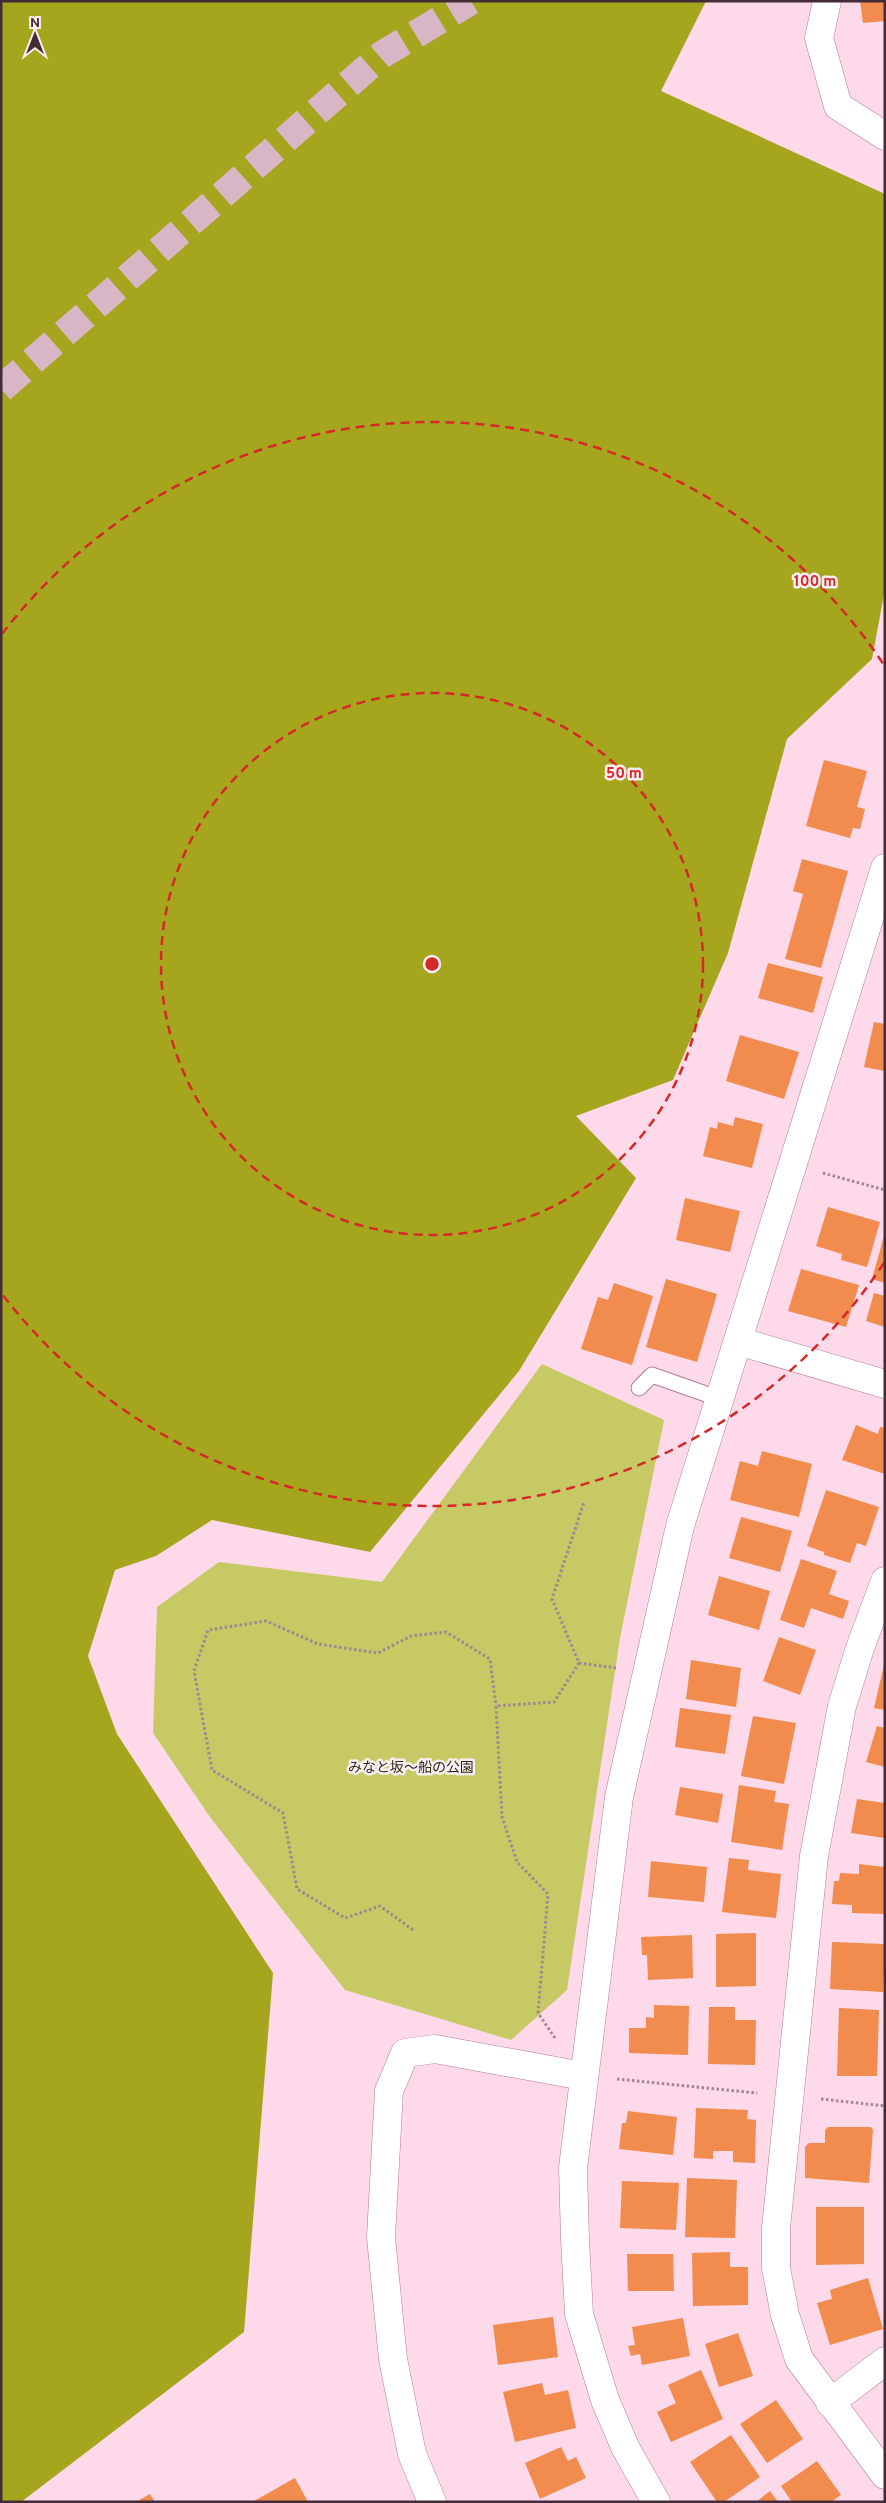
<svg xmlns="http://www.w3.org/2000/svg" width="886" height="2503" viewBox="0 0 886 2503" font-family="Overpass,'Noto Sans JP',sans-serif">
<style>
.green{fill:#c6c964}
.forest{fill:#a5a61e}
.building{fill:#f18b4e}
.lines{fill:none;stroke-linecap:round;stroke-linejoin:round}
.secondary-tunnel{stroke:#d8b6c5;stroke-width:28;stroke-dasharray:28 14;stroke-linecap:butt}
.lane-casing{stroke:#b37d96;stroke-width:17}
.street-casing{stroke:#b37d96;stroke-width:29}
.path{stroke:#a38593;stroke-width:3;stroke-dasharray:2.5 2.5;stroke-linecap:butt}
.lane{stroke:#fff;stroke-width:15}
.street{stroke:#fff;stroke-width:28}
.ring{fill:none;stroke:#d62828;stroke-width:2.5;stroke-dasharray:9 6}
.labels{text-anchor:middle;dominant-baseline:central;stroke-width:5;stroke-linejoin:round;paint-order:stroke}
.park-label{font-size:14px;fill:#2a2b16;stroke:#faeef3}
.centre{fill:#d62828;stroke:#faeef3;stroke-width:2.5}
.ring-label{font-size:15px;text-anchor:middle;font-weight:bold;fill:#d62828;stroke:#faeef3;stroke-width:5;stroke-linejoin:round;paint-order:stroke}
</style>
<rect width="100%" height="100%" fill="#fdd9e9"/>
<polygon class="green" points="542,1364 664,1420 620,1638 567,1990 511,2040 345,1990 210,1817 153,1733 157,1607 219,1562 382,1582"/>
<polygon class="forest" points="1,1 706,1 661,91 885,194 885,589 872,659 787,739 728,953 673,1080 576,1116 636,1178 519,1371 370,1552 212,1520 156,1556 115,1570 88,1656 117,1734 273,1973 244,2332 21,2502 1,2502"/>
<g class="building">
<polygon points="860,1 885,1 885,21 863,23"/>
<polygon points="824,760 867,771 857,807 865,809 860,829 853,828 850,838 806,826"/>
<polygon points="802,859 848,871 821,968 785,959 803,894 793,891"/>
<polygon points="768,963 823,977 813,1013 758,998"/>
<polygon points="874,1022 885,1024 885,1071 864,1067"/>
<polygon points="740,1035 799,1052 784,1099 726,1081"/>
<polygon points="735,1117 763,1124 752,1168 703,1156 710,1127 717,1129 718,1122 733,1126"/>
<polygon points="685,1198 740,1211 730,1252 676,1240"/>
<polygon points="828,1207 880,1222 867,1267 841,1260 842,1254 816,1246"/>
<polygon points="884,1236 885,1236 885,1283 872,1279"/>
<polygon points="801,1269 859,1285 846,1327 788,1311"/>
<polygon points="666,1279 717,1294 697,1362 646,1347"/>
<polygon points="614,1283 653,1296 632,1365 581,1349 598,1297 608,1300"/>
<polygon points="874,1293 885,1296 885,1327 866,1321"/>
<polygon points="856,1425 878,1434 880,1427 885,1428 885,1474 842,1460"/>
<polygon points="762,1451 812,1464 799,1517 730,1500 740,1461 758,1466"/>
<polygon points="826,1490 879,1507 866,1546 857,1543 850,1563 824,1555 824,1552 807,1546"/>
<polygon points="741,1517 792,1531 780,1572 729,1558"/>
<polygon points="801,1559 837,1571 829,1594 849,1601 843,1619 811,1608 804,1628 780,1620"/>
<polygon points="719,1576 770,1591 759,1630 708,1615"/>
<polygon points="779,1637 816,1650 800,1695 763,1681"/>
<polygon points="691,1660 741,1668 736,1707 686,1699"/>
<polygon points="884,1665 885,1666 885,1710 874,1708"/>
<polygon points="680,1708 731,1715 725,1754 675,1747"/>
<polygon points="753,1716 796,1723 784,1784 741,1776"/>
<polygon points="877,1726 885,1728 885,1767 866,1762"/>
<polygon points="739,1785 776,1791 774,1802 789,1804 782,1850 731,1842"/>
<polygon points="680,1787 723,1794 718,1823 675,1815"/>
<polygon points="857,1799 885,1803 885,1838 851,1833"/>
<polygon points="729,1858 749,1860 748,1870 781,1874 776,1918 722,1912"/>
<polygon points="651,1861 707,1867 704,1902 648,1897"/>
<polygon points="859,1864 885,1867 885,1914 852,1913 852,1905 832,1904 834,1881 839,1881 840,1873 859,1874"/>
<polygon points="756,1933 756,1986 716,1987 716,1934"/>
<polygon points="692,1935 693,1978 648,1980 647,1955 642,1955 641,1937"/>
<polygon points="832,1942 885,1944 883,1992 830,1989"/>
<polygon points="654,2005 689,2006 688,2055 629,2053 629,2028 646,2028 646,2017 654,2018"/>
<polygon points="709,2007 735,2007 735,2020 756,2020 755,2065 708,2064"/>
<polygon points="839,2008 879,2010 877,2076 837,2076"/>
<polygon points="696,2108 748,2110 747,2119 756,2120 755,2163 733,2162 733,2151 713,2151 713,2159 694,2158"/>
<polygon points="628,2111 677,2117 673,2155 619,2149 622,2123 626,2123"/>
<polygon points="828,2127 871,2127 873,2130 869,2183 805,2178 805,2147 809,2143 825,2143 825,2130"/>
<polygon points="687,2178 737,2180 735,2238 685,2237"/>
<polygon points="622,2181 679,2183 676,2230 620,2228"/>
<polygon points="816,2207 864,2207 864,2264 816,2265"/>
<polygon points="730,2252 730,2267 748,2267 748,2305 693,2306 692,2253"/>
<polygon points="627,2254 673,2254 674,2291 628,2291"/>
<polygon points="868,2278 883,2329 830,2345 817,2303 832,2299 830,2290"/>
<polygon points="553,2317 558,2357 498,2365 493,2325"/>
<polygon points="683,2318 690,2356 642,2365 640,2354 631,2356 628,2346 635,2345 632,2327"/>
<polygon points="738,2333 753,2376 719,2387 705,2344"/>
<polygon points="701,2370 723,2419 671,2442 657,2412 676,2403 668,2385"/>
<polygon points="542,2383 545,2395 568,2390 576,2428 515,2442 503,2392"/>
<polygon points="776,2400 803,2439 767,2463 740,2424"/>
<polygon points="731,2435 760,2477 724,2502 717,2502 690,2462"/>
<polygon points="561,2447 568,2461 576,2457 586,2478 540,2499 525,2463"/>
<polygon points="817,2461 841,2495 831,2502 792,2502 781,2486"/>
<polygon points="295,2478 308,2502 252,2502"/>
<polygon points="770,2491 778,2502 756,2502"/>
<polygon points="150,2494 155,2502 136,2502"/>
</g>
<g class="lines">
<polyline class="secondary-tunnel" points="1,389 383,54 471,1"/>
<defs>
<polyline id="lane" points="639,1388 652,1375 720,1399"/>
<g id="street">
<polyline points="827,1 819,38 838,106 885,136"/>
<polyline points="738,1341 885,1384"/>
<polyline points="885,1581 860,1648 842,1706 814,1856 776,2228 776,2268 785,2315 799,2359 885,2475"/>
<polyline points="830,2403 885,2361"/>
<polyline points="432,2502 412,2454 393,2359 381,2237 389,2091 405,2053 435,2049 583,2076"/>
<polyline points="656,2502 625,2447 605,2400 579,2314 575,2239 573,2168 619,1797 680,1526 885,868"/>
</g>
</defs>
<use href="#lane" class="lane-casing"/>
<use href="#street" class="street-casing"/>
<g class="path">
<polyline points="823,1173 885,1190"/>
<polyline points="579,1663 616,1668"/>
<polyline points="413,1930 380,1906 345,1918 297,1889 283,1813 212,1770 194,1671 208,1630 266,1621 318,1644 378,1653 411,1636 446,1632 490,1659 496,1706"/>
<polyline points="555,2038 538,2013 548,1894 517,1862 502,1817 496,1706 554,1702 579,1663 552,1599 584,1502"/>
<polyline points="617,2079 757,2093"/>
<polyline points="821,2099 885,2106"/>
</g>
<use href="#lane" class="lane"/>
<use href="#street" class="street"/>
</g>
<g class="ring">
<circle cx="432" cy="964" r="271"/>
<path d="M884 1263A542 542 0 0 1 2 1294M2 634A542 542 0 0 1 884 665"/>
</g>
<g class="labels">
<g class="park-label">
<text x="411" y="1768">みなと坂〜船の公園</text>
</g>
</g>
<circle cx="432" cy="964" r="8" class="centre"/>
<g class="ring-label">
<text x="815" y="586">100 m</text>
<text x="624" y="778">50 m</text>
</g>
<rect width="886" height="2503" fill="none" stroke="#432c37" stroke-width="5"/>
<g transform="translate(35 35)" stroke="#faeef3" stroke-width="4" paint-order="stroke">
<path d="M0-4L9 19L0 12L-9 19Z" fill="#432c37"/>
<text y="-8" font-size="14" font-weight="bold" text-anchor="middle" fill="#432c37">N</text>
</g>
</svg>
